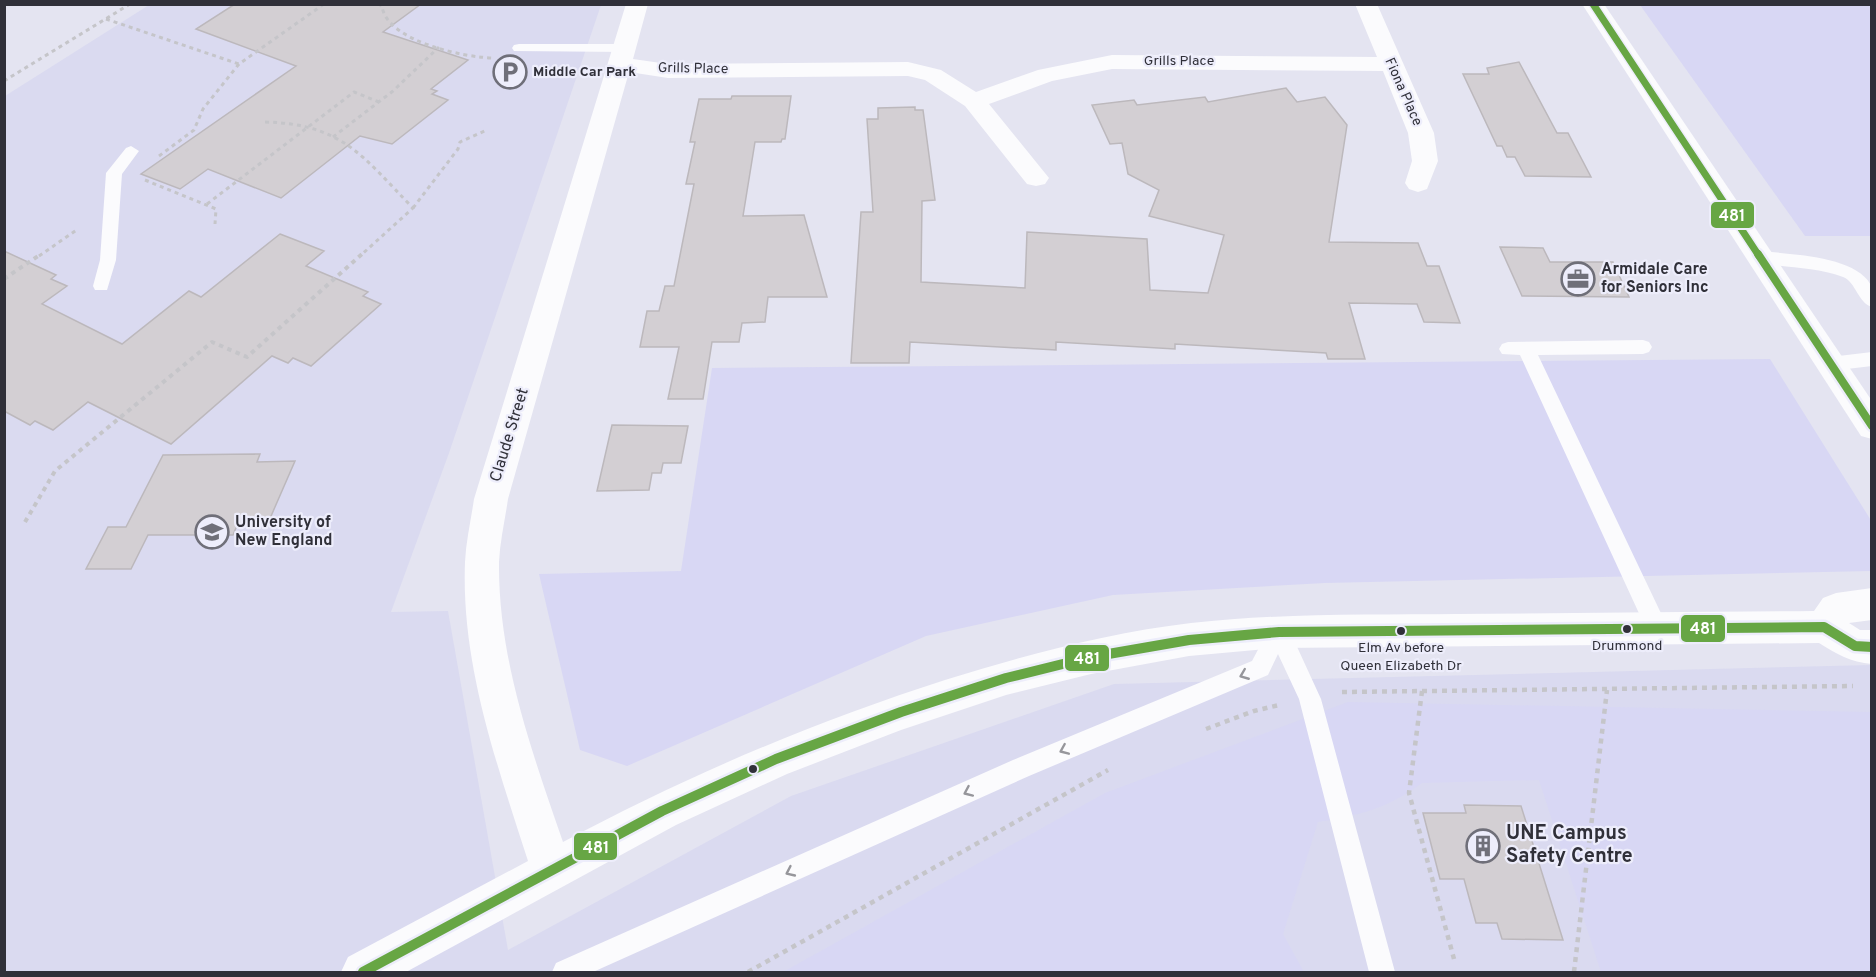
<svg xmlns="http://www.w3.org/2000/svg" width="1876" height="977" viewBox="0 0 1876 977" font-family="Overpass,sans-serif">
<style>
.built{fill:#dadaf0}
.green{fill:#d8d7f4}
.building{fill:#d3cfd3;stroke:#bcb8bc;stroke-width:1.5}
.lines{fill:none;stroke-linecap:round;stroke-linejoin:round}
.path-far2{stroke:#c5c5c9;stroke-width:3;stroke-dasharray:4 4;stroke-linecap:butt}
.path-far1{stroke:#c5c5c9;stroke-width:4;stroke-dasharray:4.5 4.5;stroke-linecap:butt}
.path{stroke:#c5c5c9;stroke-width:4.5;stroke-dasharray:5 5;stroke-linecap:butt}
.service{fill:#fbfbfd;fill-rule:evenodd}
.minor{fill:#fbfbfd;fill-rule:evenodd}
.secondary{fill:#fbfbfd;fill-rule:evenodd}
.bus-1-far2-casing{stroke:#ededfb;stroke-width:10}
.bus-1-far1-casing{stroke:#ededfb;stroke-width:13}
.bus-1-casing{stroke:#ededfb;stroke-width:15}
.bus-1-far2{stroke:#67a644;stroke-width:7}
.bus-1-far1{stroke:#67a644;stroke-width:8}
.bus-1{stroke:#67a644;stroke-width:10}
.oneway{stroke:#96969b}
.bus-dot{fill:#303039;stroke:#ededfb;stroke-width:2}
.labels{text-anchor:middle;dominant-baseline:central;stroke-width:4.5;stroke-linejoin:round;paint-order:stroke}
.far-street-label{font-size:14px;fill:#303039;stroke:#ededfb}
.far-poi-label{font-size:14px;font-weight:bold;fill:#303039;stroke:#ededfb;text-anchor:start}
.bus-label{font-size:14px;fill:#303039;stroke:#ededfb}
.poi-label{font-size:16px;font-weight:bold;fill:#303039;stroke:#ededfb;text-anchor:start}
.street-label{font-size:16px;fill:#303039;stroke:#ededfb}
.near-poi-label{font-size:20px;font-weight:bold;fill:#303039;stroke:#ededfb;text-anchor:start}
.line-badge{stroke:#ededfb;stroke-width:2}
.badge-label{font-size:16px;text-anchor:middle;font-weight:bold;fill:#fff}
</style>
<rect width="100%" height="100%" fill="#e4e4f1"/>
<polygon class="built" points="149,5 601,5 449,453 391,612 448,611 508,950 791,796 1114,684 1871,665 1871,972 5,972 5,96"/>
<g class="green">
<polygon points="1640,5 1871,5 1871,236 1805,236"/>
<polygon points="1770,359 1872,522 1871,571 1325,583 1113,595 926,636 627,766 580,750 539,574 681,571 712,368"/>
<path d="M1348 702 1871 712V972H1601L1539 780 1422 783C1387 809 1359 815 1318 822L1283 934 1304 972H783L1105 793Z"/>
</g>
<g class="building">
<polygon points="235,4 421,4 383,32 468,60 431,89 437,91 432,94 448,100 392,144 360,136 281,198 208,169 180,189 141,174 296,66 196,29"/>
<polygon points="1519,62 1557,133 1568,133 1591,177 1525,176 1515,157 1507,157 1502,146 1497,146 1463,74 1489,74 1487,68"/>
<polygon points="1286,88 1297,102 1325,97 1347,125 1329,242 1418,243 1427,266 1439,266 1460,323 1424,322 1417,304 1349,303 1365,359 1328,359 1326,353 1175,344 1175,349 1056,342 1056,350 910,342 909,363 851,363 861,212 873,212 867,119 878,119 878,108 915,107 915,110 923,110 935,200 922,201 921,282 1025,288 1027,232 1147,239 1150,290 1208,293 1224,235 1149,216 1159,190 1128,174 1122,143 1110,144 1092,105 1134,100 1137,105 1205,97 1208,102"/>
<polygon points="732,96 791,96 785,139 782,139 781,142 755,142 743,216 804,215 827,297 768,297 765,322 742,323 739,342 712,342 703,399 668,399 679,347 640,347 647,311 659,311 665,286 674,286 694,184 686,184 695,142 690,142 699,99 731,99"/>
<polygon points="280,234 324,251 306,266 368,292 363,296 381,304 311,366 293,358 288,363 272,356 171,444 88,402 53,430 35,421 30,425 4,411 4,251 56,275 51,279 67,286 42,304 122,344 189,291 201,297"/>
<polygon points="1500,247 1543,248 1550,262 1613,262 1629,297 1522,296"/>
<polygon points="612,425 688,426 681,463 663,463 661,473 652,473 649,490 597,491"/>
<polygon points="260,454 257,462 295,461 268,523 238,523 233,535 148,535 131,569 86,569 108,527 126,527 163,455"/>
<polygon points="1464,805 1521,806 1563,940 1502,939 1497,923 1476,923 1464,879 1440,879 1423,813 1466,813"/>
</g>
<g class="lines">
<g class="path-far2">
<path d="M378 4 382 6C386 41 465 58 495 58"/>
<polyline points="106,19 239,64"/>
<polyline points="4,81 130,4"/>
<path d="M265 122C343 124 363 157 413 208L360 256"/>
<polyline points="333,137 393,91 439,47"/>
<polyline points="159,156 194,130 203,109 239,64 324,4"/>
<polyline points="145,180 216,209 215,224"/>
<polyline points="207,204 354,92 379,102"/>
<polyline points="413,208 458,149 460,142 487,130"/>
<polyline points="39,256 78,229"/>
</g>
<g class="path-far1">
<polyline points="4,279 41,254"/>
<polyline points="25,522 55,471 212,342 247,357 362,254"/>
</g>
<g class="path">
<polyline points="1422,691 1409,793 1454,959"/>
<polyline points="1342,692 1853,686"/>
<polyline points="1206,729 1254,711 1279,705"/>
<polyline points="748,972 1108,770"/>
<polyline points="1574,972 1607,690"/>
</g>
<g class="service">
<polygon points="519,44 625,44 632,48 625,52 514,51 512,48 514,45"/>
<polygon points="131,146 139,151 122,174 116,260 107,290 95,290 93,286 100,260 106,173 126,148"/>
<path d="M1760 251C1788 254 1861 256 1872 288 1873 293 1872 302 1872 307 1858 303 1856 282 1843 277 1814 266 1783 269 1754 261L1752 257 1754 253Z"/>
<polygon points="1643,340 1649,342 1652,347 1649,352 1643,354 1538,355 1668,628 1665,635 1657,638 1649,635 1520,355 1502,354 1499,349 1502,344 1508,342"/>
<polygon points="1872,352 1872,366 1830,371 1824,369 1821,364 1824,359 1830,357"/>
<polygon points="1279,622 1287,625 1321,699 1395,972 1369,972 1299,699 1278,654 1268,675 1029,776 593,972 552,972 556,963 1013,760 1252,661 1271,625"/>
</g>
<path class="minor" d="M626 4H648L633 59 668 64 908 62 941 70 976 92 1038 70 1112 55 1377 57 1355 4H1377L1434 133 1438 161 1427 189 1418 192 1409 189 1405 183 1412 161 1408 133 1383 71 1112 69 1052 81 989 104 1049 178 1045 184 1036 186 1027 184 965 106 925 80 908 76 668 78 629 72 508 499C505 520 500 541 499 562 498 659 532 752 563 842 687 776 811 723 945 680 1025 655 1107 633 1191 623 1280 613 1368 615 1457 614 1576 613 1695 612 1814 611L1823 598 1836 593 1872 588V620L1849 623 1860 630H1872V664C1850 662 1837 654 1819 643L1279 648 1189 656 1091 674 1006 695 901 730 787 774 676 825 406 972H341L348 957 528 861C497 764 461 665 465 562 466 541 471 520 474 499Z"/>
<polygon class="secondary" points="1582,4 1604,4 1872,401 1872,439 1861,436"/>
<defs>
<polyline id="bus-1-far2" points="1593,4 1759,256"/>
<polyline id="bus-1-far1" points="1758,254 1872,426"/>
<polyline id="bus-1" points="363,972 662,811 776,759 901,712 1006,678 1091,657 1189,640 1279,632 1824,627 1855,646 1872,647"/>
</defs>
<use href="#bus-1-far2" class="bus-1-far2-casing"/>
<use href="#bus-1-far1" class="bus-1-far1-casing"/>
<use href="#bus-1" class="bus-1-casing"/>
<use href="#bus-1-far2" class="bus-1-far2"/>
<use href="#bus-1-far1" class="bus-1-far1"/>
<use href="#bus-1" class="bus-1"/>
</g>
<defs><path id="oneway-chevron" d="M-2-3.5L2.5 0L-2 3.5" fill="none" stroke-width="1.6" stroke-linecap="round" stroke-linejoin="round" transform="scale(1.5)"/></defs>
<g class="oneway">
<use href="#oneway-chevron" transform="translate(1244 675) rotate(158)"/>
<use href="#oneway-chevron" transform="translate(1064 750) rotate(157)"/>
<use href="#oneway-chevron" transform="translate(968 792) rotate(156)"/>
<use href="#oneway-chevron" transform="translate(790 872) rotate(155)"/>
</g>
<defs>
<symbol id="parking-ring" viewBox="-11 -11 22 22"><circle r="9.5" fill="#ededfb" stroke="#6f6f79" stroke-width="1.5"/><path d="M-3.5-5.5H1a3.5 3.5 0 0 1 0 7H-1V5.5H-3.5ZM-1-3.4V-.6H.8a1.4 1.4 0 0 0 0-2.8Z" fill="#6f6f79"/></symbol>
<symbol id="office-ring" viewBox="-11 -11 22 22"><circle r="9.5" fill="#ededfb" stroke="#6f6f79" stroke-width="1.5"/><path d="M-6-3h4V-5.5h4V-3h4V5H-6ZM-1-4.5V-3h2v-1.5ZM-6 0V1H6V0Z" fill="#6f6f79"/></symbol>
<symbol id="university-ring" viewBox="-11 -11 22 22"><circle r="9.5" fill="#ededfb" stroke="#6f6f79" stroke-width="1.5"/><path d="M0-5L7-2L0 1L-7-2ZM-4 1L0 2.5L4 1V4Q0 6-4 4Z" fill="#6f6f79"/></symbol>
<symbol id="building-ring" viewBox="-11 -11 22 22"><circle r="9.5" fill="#ededfb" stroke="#6f6f79" stroke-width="1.5"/><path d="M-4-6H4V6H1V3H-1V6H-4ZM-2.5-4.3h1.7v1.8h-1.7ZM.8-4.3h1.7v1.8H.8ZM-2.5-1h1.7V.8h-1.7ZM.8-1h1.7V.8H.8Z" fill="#6f6f79"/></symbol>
</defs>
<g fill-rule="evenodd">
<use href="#parking-ring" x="491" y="53" width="38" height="38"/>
<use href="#office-ring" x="1559" y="260" width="38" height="38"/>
<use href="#university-ring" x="193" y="513" width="38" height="38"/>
<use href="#building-ring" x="1464" y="827" width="38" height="38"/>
</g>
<g class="bus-dot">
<circle cx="1627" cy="629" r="5"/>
<circle cx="1401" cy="631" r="5"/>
<circle cx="753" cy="769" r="5"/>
</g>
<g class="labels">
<g class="far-street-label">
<text x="1179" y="61">Grills Place</text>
<text transform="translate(693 69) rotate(1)">Grills Place</text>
<text transform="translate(1403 92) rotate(66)">Fiona Place</text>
</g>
<g class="far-poi-label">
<text x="533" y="72">Middle Car Park</text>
</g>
<g class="bus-label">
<text x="1627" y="646">Drummond</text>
<text x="1401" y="648">Elm Av before<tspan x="1401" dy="18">Queen Elizabeth Dr</tspan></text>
</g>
<g class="poi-label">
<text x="1601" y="270">Armidale Care<tspan x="1601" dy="18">for Seniors Inc</tspan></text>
<text x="235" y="523">University of<tspan x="235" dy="18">New England</tspan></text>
</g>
<g class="street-label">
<text transform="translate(510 435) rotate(-73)">Claude Street</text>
</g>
<g class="near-poi-label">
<text x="1506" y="834">UNE Campus<tspan x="1506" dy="23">Safety Centre</tspan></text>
</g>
</g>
<g class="line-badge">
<rect x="1710" y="201" width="45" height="28" rx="6" fill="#67a644"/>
<rect x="1680" y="614" width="46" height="29" rx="6" fill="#67a644"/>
<rect x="1064" y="644" width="46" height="28" rx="6" fill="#67a644"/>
<rect x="573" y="832" width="45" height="29" rx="6" fill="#67a644"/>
</g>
<g class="badge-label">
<text x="1732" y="221">481</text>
<text x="1703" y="634">481</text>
<text x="1087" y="664">481</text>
<text x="596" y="853">481</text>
</g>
<rect width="1876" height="977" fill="none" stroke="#303039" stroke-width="12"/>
</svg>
